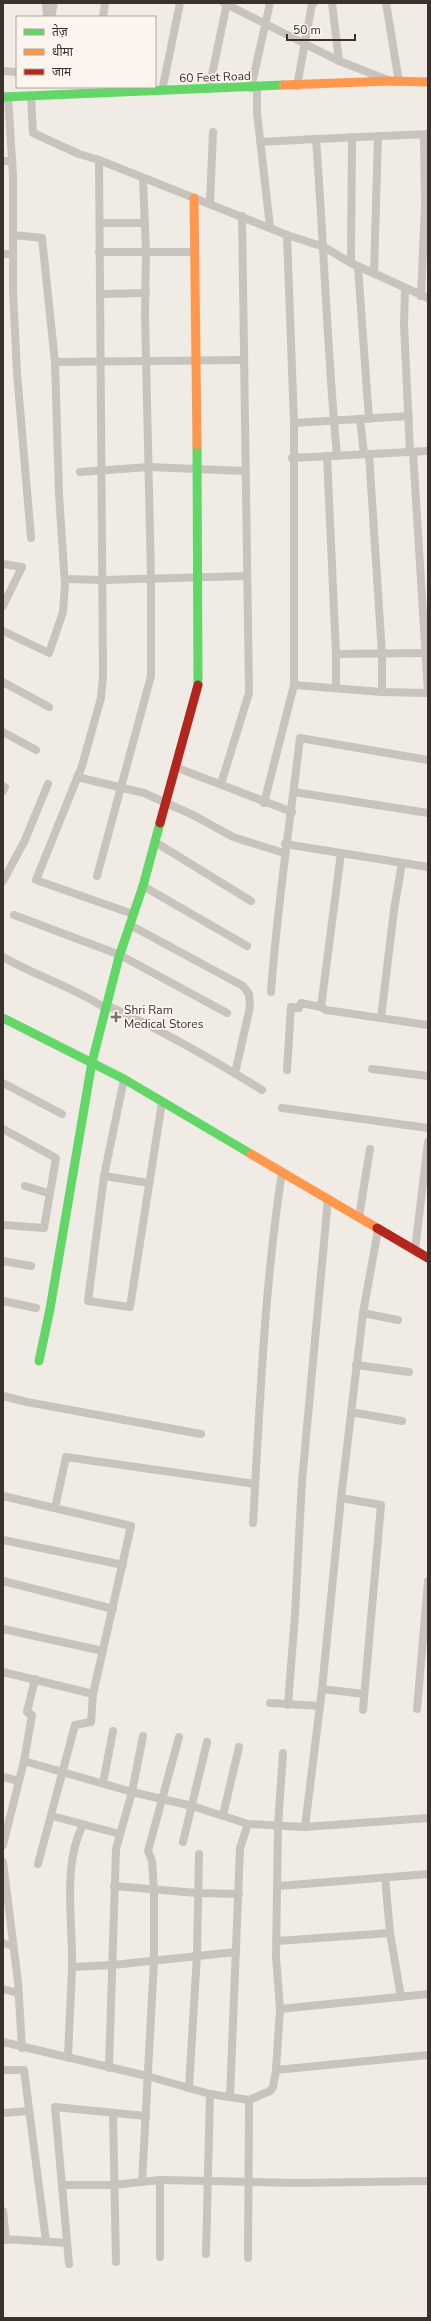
<svg xmlns="http://www.w3.org/2000/svg" width="431" height="2321" viewBox="0 0 431 2321" font-family="'Nunito Sans','Noto Sans Devanagari',sans-serif">
<style>
.lines{fill:none;stroke-linecap:round;stroke-linejoin:round}
.street{stroke:#c9c3be;stroke-width:8}
.fast{stroke:#63d668;stroke-width:9}
.slow{stroke:#ff974d;stroke-width:9}
.jam{stroke:#b3261e;stroke-width:9}
.poi-dot{fill:#7a716c;stroke:#fbf5ee;stroke-width:1.5}
.labels{text-anchor:middle;dominant-baseline:central;stroke-width:3.5;stroke-linejoin:round;paint-order:stroke}
.street-label{font-size:12px;fill:#3b302b;stroke:#fbf5ee}
.poi-label{font-size:12px;fill:#3b302b;stroke:#fbf5ee;text-anchor:start}
</style>
<rect width="100%" height="100%" fill="#f0ebe5"/>
<g class="lines">
<g class="street">
<polyline points="46,3 47,17"/>
<polyline points="224,3 339,61 388,80"/>
<polyline points="332,3 339,61"/>
<polyline points="386,3 399,82"/>
<polyline points="51,17 54,3"/>
<polyline points="103,17 105,3"/>
<polyline points="3,71 17,72"/>
<polyline points="297,86 312,4 314,3"/>
<polyline points="257,87 257,113 270,227"/>
<polyline points="251,88 270,3"/>
<polyline points="209,89 227,3"/>
<polyline points="162,91 180,3"/>
<polyline points="8,96 13,176 13,292 17,373 31,538"/>
<polyline points="31,96 33,133 79,154 99,160 287,235 324,247 351,263 428,298"/>
<polyline points="261,142 316,139"/>
<polyline points="99,160 103,676 101,698 82,766 36,880 133,914"/>
<polyline points="3,161 12,161"/>
<polyline points="210,203 213,132"/>
<polyline points="100,223 145,223"/>
<polyline points="99,252 195,252"/>
<polyline points="3,254 13,254"/>
<polyline points="351,263 352,137"/>
<polyline points="358,267 369,419"/>
<polyline points="374,273 378,136"/>
<polyline points="405,289 404,325 410,452"/>
<polyline points="100,294 146,293"/>
<polyline points="421,296 425,206 424,135"/>
<polyline points="55,362 243,360"/>
<polyline points="360,419 364,454"/>
<polyline points="294,423 409,416"/>
<polyline points="413,452 428,693"/>
<polyline points="369,454 382,654 382,692"/>
<polyline points="327,456 336,654 336,688"/>
<path d="M337 456C327 350 324 244 316 139L428 134"/>
<polyline points="292,458 428,451"/>
<polyline points="80,472 149,467 246,471"/>
<polyline points="3,564 22,567 3,606"/>
<polyline points="65,579 103,580 246,576"/>
<polyline points="3,631 49,653 63,612 65,585 59,494 55,362 42,238 14,235"/>
<polyline points="336,654 425,653"/>
<polyline points="3,682 49,707"/>
<polyline points="294,685 382,692 428,693"/>
<polyline points="3,732 36,750"/>
<polyline points="175,767 292,812"/>
<polyline points="77,777 144,793 193,815 233,837 284,853"/>
<polyline points="221,784 249,693 242,216"/>
<polyline points="3,786 5,787 3,791"/>
<polyline points="294,792 428,813"/>
<polyline points="264,803 294,685 294,423 287,235"/>
<polyline points="155,842 251,901"/>
<polyline points="285,844 428,867"/>
<polyline points="97,876 151,676 151,578 145,314 146,251 143,179"/>
<polyline points="3,881 25,840 48,784"/>
<polyline points="143,886 247,946"/>
<polyline points="14,915 120,955 227,1013"/>
<polyline points="130,925 243,986 249,994 250,1007 235,1073"/>
<path d="M3 957C36 976 73 987 105 1008"/>
<path d="M271 992C277 907 290 823 300 738L428 760"/>
<path d="M106 1005C160 1029 212 1059 262 1090"/>
<polyline points="321,1007 341,853"/>
<polyline points="381,1018 394,910 402,863"/>
<polyline points="372,1069 428,1076"/>
<polyline points="287,1070 291,1007 299,1008 301,1003 321,1007 326,1010 428,1025"/>
<polyline points="124,1079 104,1176 88,1301 130,1307 162,1102"/>
<polyline points="3,1083 62,1114"/>
<polyline points="282,1108 428,1128"/>
<polyline points="3,1129 56,1158 44,1228 3,1225"/>
<polyline points="104,1176 149,1183"/>
<polyline points="25,1186 48,1193"/>
<polyline points="359,1217 370,1149"/>
<polyline points="415,1250 428,1142"/>
<polyline points="3,1261 31,1266"/>
<polyline points="3,1301 36,1308"/>
<polyline points="363,1313 398,1320"/>
<polyline points="356,1365 409,1372"/>
<polyline points="3,1396 27,1402 201,1434"/>
<polyline points="351,1412 402,1421"/>
<polyline points="3,1496 131,1526 93,1694 91,1722 75,1725 38,1864"/>
<polyline points="341,1498 381,1505 363,1710"/>
<polyline points="55,1508 66,1457 255,1484"/>
<path d="M253 1523C260 1405 264 1289 282 1172"/>
<polyline points="3,1540 123,1565"/>
<polyline points="3,1581 113,1609"/>
<polyline points="3,1629 103,1651"/>
<polyline points="3,1672 93,1694"/>
<polyline points="322,1689 364,1694"/>
<polyline points="270,1703 320,1706"/>
<polyline points="288,1705 295,1614 302,1481 328,1199"/>
<polyline points="417,1709 428,1581"/>
<polyline points="24,1761 132,1792 192,1806 248,1824 305,1827 428,1818"/>
<polyline points="3,1777 19,1781"/>
<polyline points="103,1783 113,1731"/>
<polyline points="223,1815 239,1747"/>
<polyline points="52,1816 120,1834"/>
<polyline points="305,1827 322,1689 341,1498 363,1313 378,1230"/>
<polyline points="183,1842 207,1742"/>
<polyline points="3,1845 24,1761 32,1715 27,1712 35,1679"/>
<polyline points="3,1862 18,1982 22,2048"/>
<polyline points="385,1877 390,1933 401,1997"/>
<polyline points="114,1886 197,1893 239,1894"/>
<polyline points="279,1886 428,1874"/>
<polyline points="277,1941 390,1933"/>
<polyline points="3,1943 13,1946"/>
<polyline points="72,1967 113,1965 236,1952"/>
<polyline points="3,1989 18,1993"/>
<polyline points="280,2009 428,1994"/>
<polyline points="3,2042 147,2076 210,2094 249,2100 270,2091 273,2087 276,2070 280,2009 276,1957 278,1825 283,1753"/>
<path d="M68 2058C69 2028 71 1997 72 1967 73 1923 62 1864 83 1825"/>
<polyline points="109,2068 116,1849 132,1792 143,1736"/>
<polyline points="3,2070 24,2070 46,2241"/>
<polyline points="276,2070 428,2055"/>
<polyline points="189,2088 197,1955 199,1854"/>
<polyline points="230,2097 240,1848 248,1824"/>
<polyline points="3,2113 29,2111"/>
<polyline points="113,2113 116,2262"/>
<polyline points="142,2182 154,1961 154,1890 152,1861 148,1851 179,1737"/>
<polyline points="63,2185 113,2185 160,2180 296,2183 428,2181"/>
<polyline points="3,2211 6,2240"/>
<polyline points="3,2239 67,2243"/>
<polyline points="206,2254 210,2094"/>
<polyline points="160,2257 160,2180"/>
<polyline points="248,2258 249,2100"/>
<polyline points="69,2264 55,2107 146,2116"/>
</g>
<g class="fast">
<polyline points="3,97 283,85"/>
<polyline points="197,445 198,685"/>
<polyline points="3,1018 124,1079 251,1154"/>
<polyline points="39,1361 50,1309 92,1062 119,957 143,886 160,823"/>
</g>
<g class="slow">
<polyline points="283,85 390,81 428,82"/>
<polyline points="194,198 197,445"/>
<polyline points="251,1154 377,1228"/>
</g>
<g class="jam">
<polyline points="160,823 198,685"/>
<polyline points="377,1228 428,1258"/>
</g>
</g>
<path class="poi-dot" d="M114 1011h4v4h4v4h-4v4h-4v-4h-4v-4h4z"/>
<g class="labels">
<g class="street-label">
<text transform="translate(215 77) rotate(-2)">60 Feet Road</text>
</g>
<g class="poi-label">
<text x="124" y="1010">Shri Ram<tspan x="124" dy="14">Medical Stores</tspan></text>
</g>
</g>
<rect width="431" height="2321" fill="none" stroke="#3b302b" stroke-width="8"/>
<rect x="16" y="16" width="140" height="72" fill="#fbf5ee" stroke="#aea6a0"/>
<rect x="24" y="29" width="20" height="6" fill="#63d668" stroke="#aea6a0"/>
<text x="52" y="36" font-size="12" fill="#3b302b">तेज़</text>
<rect x="24" y="49" width="20" height="6" fill="#ff974d" stroke="#aea6a0"/>
<text x="52" y="56" font-size="12" fill="#3b302b">धीमा</text>
<rect x="24" y="69" width="20" height="6" fill="#b3261e" stroke="#aea6a0"/>
<text x="52" y="76" font-size="12" fill="#3b302b">जाम</text>
<path d="M287 34v6h68v-6" fill="none" stroke="#3b302b" stroke-width="2"/>
<text x="293" y="34" font-size="12" fill="#3b302b" stroke="#fbf5ee" stroke-width="3" paint-order="stroke">50 m</text>
</svg>
